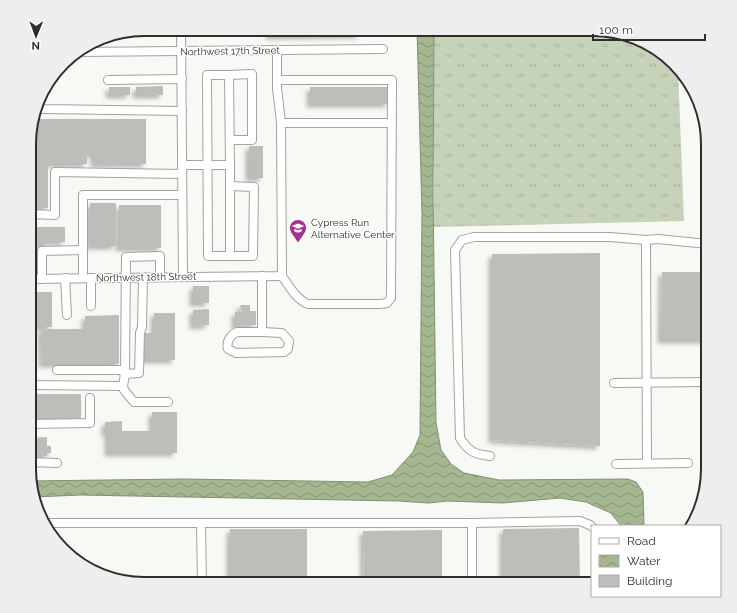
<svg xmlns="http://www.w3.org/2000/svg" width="737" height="613" viewBox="0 0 737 613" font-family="Raleway,sans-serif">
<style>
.grass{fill:url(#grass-tufts)}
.water{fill:url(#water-waves);stroke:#818e72}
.building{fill:#bbbeb9;filter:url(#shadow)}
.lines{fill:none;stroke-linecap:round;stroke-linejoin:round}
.minor-casing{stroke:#a0a39e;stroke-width:10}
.minor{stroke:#fff;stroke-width:8}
.labels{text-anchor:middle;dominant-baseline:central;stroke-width:3;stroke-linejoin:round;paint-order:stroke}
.street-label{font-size:10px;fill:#2d2e2c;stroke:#fff}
.poi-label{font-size:10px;fill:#2d2e2c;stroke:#fff;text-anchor:start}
.rim{fill:none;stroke:#2d2e2c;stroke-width:2}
</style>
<defs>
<pattern id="grass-tufts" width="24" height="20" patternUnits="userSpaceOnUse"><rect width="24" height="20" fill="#c6d2ba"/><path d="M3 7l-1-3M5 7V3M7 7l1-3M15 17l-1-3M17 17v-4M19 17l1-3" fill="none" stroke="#aab5a0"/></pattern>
<pattern id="water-waves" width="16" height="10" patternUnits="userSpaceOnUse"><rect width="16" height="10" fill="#a5b790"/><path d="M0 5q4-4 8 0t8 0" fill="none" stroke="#879576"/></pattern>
<filter id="shadow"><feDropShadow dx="-3.5" dy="3.5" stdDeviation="2" flood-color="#0004"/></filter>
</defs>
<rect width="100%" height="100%" fill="#f7f9f4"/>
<polygon class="grass" points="434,29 600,29 637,38 674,63 678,69 684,221 434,227"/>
<polygon class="water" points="417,29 434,29 433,193 436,423 441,450 451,464 464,473 499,480 628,479 636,482 643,492 644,526 621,526 611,513 586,502 560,498 503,503 447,501 429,503 398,501 80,495 35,497 30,481 183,479 368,482 392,475 413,452 420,435 422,213"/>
<g class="building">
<polygon points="269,29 360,29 360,35 269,36"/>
<polygon points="163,86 163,95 136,95 136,87"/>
<rect x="109" y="87" width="21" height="8"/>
<rect x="310" y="87" width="79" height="17"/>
<polygon points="36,111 36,119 146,119 146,164 94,164 94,154 87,154 87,164 48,164 48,208 30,208 30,129"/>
<rect x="249" y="146" width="14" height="32"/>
<rect x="90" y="203" width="26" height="43"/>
<rect x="119" y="205" width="42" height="43"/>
<polygon points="30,227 65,227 65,242 45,242 45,247 36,247 36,265 30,264"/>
<polygon points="600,253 600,446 492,440 492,254"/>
<polygon points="662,272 708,272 708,340 661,340"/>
<rect x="193" y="286" width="16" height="17"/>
<rect x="30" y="292" width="22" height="35"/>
<polygon points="240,305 250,305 250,311 256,311 256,325 235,326 235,312 241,312"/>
<polygon points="209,309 209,325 193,326 193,310"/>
<polygon points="154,313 175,313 175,360 145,360 145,333 154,333"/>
<polygon points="119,315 119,364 42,364 41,329 85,329 85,316"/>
<rect x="29" y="394" width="52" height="24"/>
<polygon points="152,412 177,412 177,453 108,453 108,433 105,433 105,422 122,421 122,431 152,431"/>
<polygon points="47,437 47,446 51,446 51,453 47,453 47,456 29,456 29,438"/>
<polygon points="579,528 580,584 503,584 503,529"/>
<rect x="230" y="529" width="77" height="55"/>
<polygon points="442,530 442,584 364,584 363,531"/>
<polygon points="54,538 63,538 63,550"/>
</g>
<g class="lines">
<defs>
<g id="minor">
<polyline points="181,29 183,277"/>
<polyline points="77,52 383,49"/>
<polyline points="229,75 252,74 252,140 230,140"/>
<polyline points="108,80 182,79"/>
<path d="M277 80H392L391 298 387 303 380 304H308C296 299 289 286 282 276"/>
<polyline points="37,108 43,109 182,111"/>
<polyline points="281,123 391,123"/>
<polyline points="182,165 230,165 230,256 208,256 207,75 229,75 230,165"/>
<polyline points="30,214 55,215 55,172 182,174"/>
<polyline points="646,240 647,463"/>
<polyline points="230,256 253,256 254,187 230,186"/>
<path d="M262 276V332H237C230 335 226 342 228 349L236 353 284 352 288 349 289 341 282 333 262 332"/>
<polyline points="65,278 67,315"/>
<polyline points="83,278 83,195 182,195"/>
<polyline points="91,278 91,306"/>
<polyline points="30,279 282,276 281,123 277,88 277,50"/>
<polyline points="42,279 42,251 83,250"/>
<polyline points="57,370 121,370 125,374 139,373 140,333 142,327 143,277"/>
<polyline points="614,383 708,382"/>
<polyline points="29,385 123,386 124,390 134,402 168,402"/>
<polyline points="123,386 125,374 126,257 160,256 160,277"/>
<polyline points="29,424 90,423 90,398"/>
<path d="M490 456C474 454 469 452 460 438L455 250 462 240 474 237H610L646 240 658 239 708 244"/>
<polyline points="29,462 57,463"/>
<polyline points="616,464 688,463"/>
<polyline points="44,523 472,523 580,521 590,525 592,527"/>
<polyline points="201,524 202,584"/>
<polyline points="472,584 472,523"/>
</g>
</defs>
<use href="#minor" class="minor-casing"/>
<use href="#minor" class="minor"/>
</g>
<defs>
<symbol id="school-pin" viewBox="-11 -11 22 30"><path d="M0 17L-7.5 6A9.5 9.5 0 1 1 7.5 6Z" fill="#a5318b" stroke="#fff"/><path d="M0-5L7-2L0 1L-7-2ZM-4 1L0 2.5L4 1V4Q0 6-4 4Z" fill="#fff"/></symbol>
</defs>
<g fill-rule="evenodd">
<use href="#school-pin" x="288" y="218" width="20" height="27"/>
</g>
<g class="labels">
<g class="street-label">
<text transform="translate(230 51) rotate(-1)">Northwest 17th Street</text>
<text transform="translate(146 277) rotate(-1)">Northwest 18th Street</text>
</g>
<g class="poi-label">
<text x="311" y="222">Cypress Run<tspan x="311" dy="12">Alternative Center</tspan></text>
</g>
</g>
<path d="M0 0H737V613H0ZM144 36H593A108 108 0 0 1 701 144V469A108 108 0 0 1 593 577H144A108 108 0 0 1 36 469V144A108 108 0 0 1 144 36Z" fill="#eee" fill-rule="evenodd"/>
<path class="rim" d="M144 36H593A108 108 0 0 1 701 144V469A108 108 0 0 1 593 577H144A108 108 0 0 1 36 469V144A108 108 0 0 1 144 36Z"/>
<rect x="591" y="525" width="130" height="72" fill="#ffffff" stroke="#ababab"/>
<rect x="599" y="538" width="20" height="6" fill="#ffffff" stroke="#ababab"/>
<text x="627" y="545" font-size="12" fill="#2d2e2c">Road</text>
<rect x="599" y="555" width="20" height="12" fill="url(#water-waves)" stroke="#ababab"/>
<text x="627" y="565" font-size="12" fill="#2d2e2c">Water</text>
<rect x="599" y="575" width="20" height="12" fill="#bbbeb9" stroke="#ababab"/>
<text x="627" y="585" font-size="12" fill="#2d2e2c">Building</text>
<g transform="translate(36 36) rotate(181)" stroke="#ffffff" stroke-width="3" paint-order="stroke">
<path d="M0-3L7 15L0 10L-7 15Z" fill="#2d2e2c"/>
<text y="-6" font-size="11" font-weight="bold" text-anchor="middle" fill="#2d2e2c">N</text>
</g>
<path d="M593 34v6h112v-6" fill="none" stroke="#2d2e2c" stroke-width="2"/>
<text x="599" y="34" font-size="12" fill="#2d2e2c" stroke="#ffffff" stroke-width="3" paint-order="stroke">100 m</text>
</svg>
